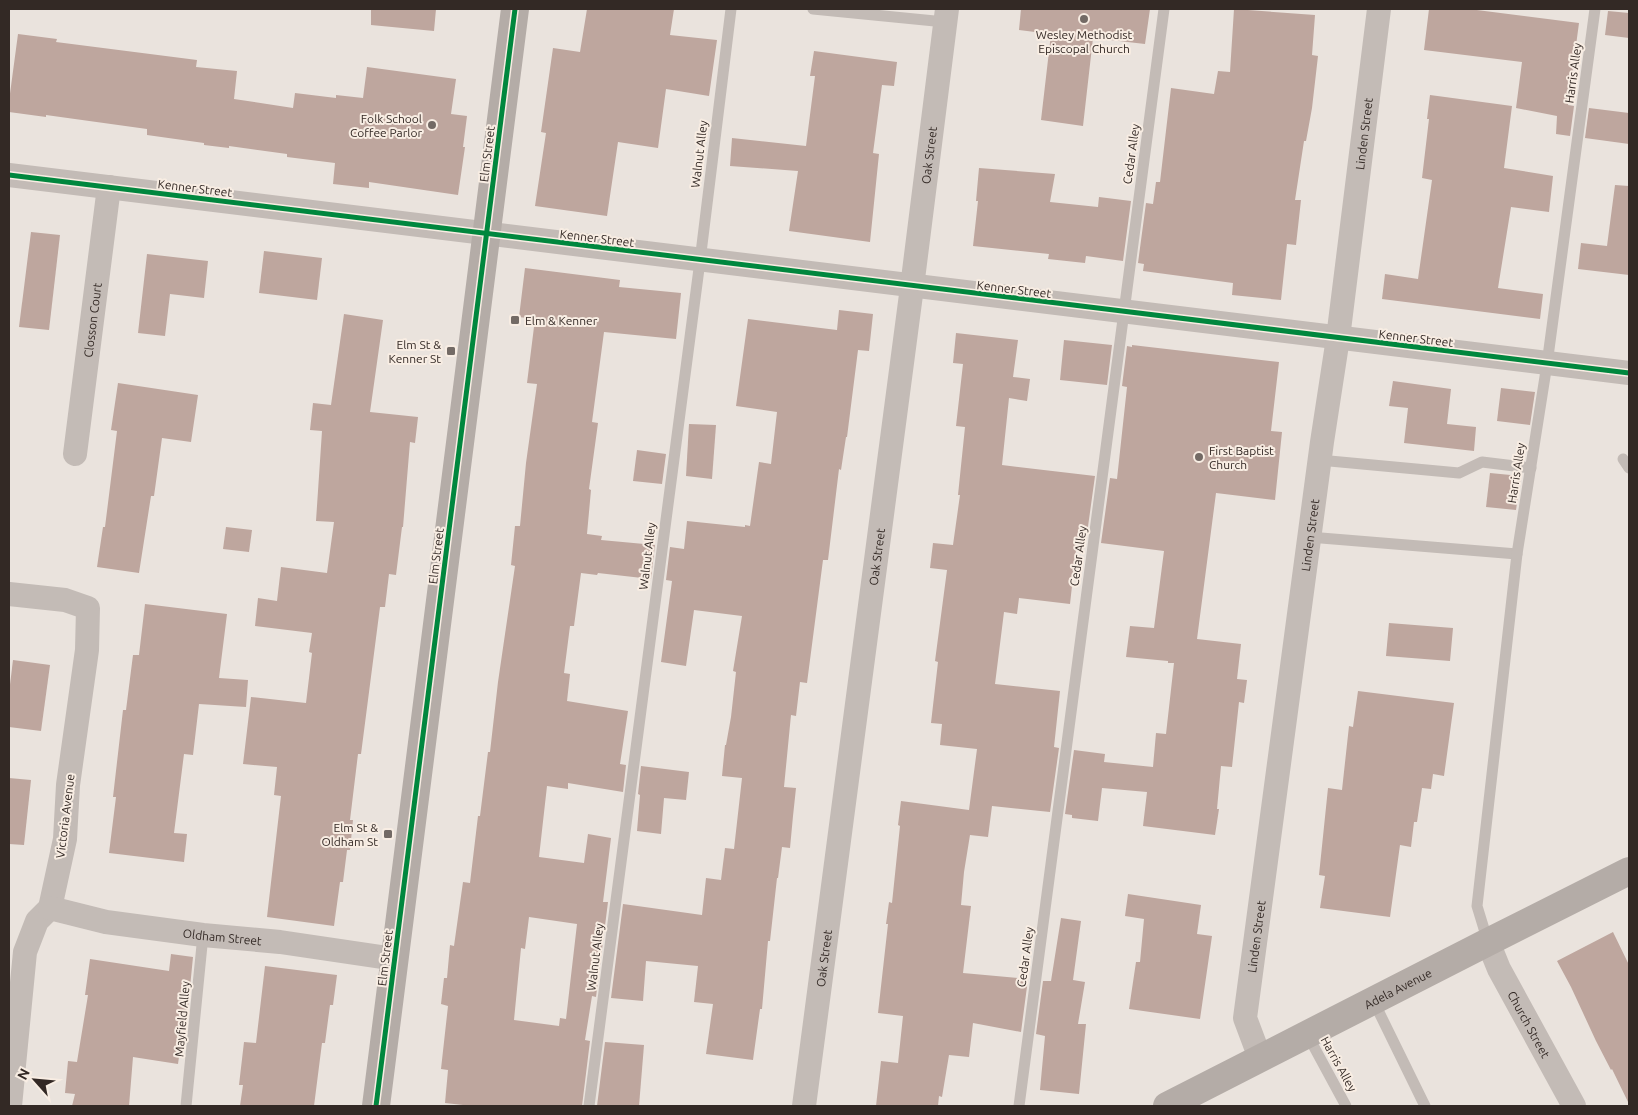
<svg xmlns="http://www.w3.org/2000/svg" width="1638" height="1115" viewBox="0 0 1638 1115" font-family="Ubuntu,sans-serif">
<style>
.building{fill:#bea69e;fill-rule:evenodd}
.lines{fill:none;stroke-linecap:round;stroke-linejoin:round}
.lane{stroke:#c3bbb6;stroke-width:11}
.street{stroke:#c3bbb6;stroke-width:24}
.secondary{stroke:#b4aca7;stroke-width:28}
.cycleway-casing{stroke:#f8ede3;stroke-width:8}
.cycleway{stroke:#00873e;stroke-width:5}
.poi-dot{fill:#736a65;stroke:#f8ede3;stroke-width:2}
.labels{text-anchor:middle;dominant-baseline:central;stroke-width:4;stroke-linejoin:round;paint-order:stroke}
.poi-label{font-size:12px;fill:#332925;stroke:#f8ede3;text-anchor:end}
.street-label{font-size:12px;fill:#332925;stroke:#f8ede3}
</style>
<rect width="100%" height="100%" fill="#eae3dd"/>
<g class="building">
<polygon points="371,9 436,9 434,31 371,25"/>
<polygon points="587,9 674,9 670,35 717,40 709,96 666,89 658,148 618,142 607,216 535,206 546,133 541,132 553,48 580,52"/>
<polygon points="1021,9 1150,9 1145,44 1093,38 1083,126 1041,120 1051,34 1019,30"/>
<polygon points="1234,9 1315,15 1312,55 1318,56 1312,108 1306,141 1304,141 1295,200 1301,200 1296,245 1287,244 1281,300 1232,295 1233,283 1143,271 1144,264 1138,263 1146,203 1153,204 1156,182 1160,182 1171,88 1214,94 1218,71 1230,72"/>
<polygon points="1429,9 1469,9 1579,23 1568,105 1574,106 1570,136 1556,134 1557,116 1516,108 1522,62 1424,50"/>
<polygon points="1608,11 1629,13 1629,38 1605,35"/>
<polygon points="18,34 57,39 56,42 197,60 196,67 237,71 234,99 293,108 295,93 336,98 336,95 363,98 367,67 456,79 451,114 467,116 463,147 465,147 458,195 369,182 369,188 333,184 335,163 287,157 287,154 229,146 229,148 204,145 204,143 147,135 147,129 46,115 46,117 9,112 9,101"/>
<polygon points="814,51 897,62 894,86 882,85 873,153 879,154 870,242 789,231 798,171 730,166 732,138 806,146 815,76 810,76"/>
<polygon points="1430,95 1512,106 1504,168 1553,176 1549,212 1511,207 1498,288 1543,294 1540,319 1382,299 1385,274 1418,279 1432,180 1422,178 1429,119 1427,119"/>
<polygon points="1589,108 1629,113 1629,144 1585,138"/>
<polygon points="979,168 1055,174 1050,202 1098,207 1099,197 1131,201 1123,261 1086,256 1085,263 1048,259 1049,254 973,246 978,201 976,201"/>
<polygon points="1615,185 1629,186 1629,275 1578,269 1581,243 1607,246"/>
<polygon points="31,232 60,235 49,330 19,327"/>
<polygon points="264,251 322,258 317,300 259,293"/>
<polygon points="147,254 208,261 204,298 170,294 165,336 138,333"/>
<path d="M525 268 620 280 619 287 681 293 676 339 604 332 592 422 598 423 589 489 591 490 587 534 602 536 601 540 655 545 651 579 598 573 597 575 581 573 574 626H570L564 673 570 674 567 701 628 711 620 764 626 765 623 792 568 783V789L547 786 539 857 584 863 588 834 611 838 603 902H608L596 997 592 996 585 1040 590 1041 582 1106H472L445 1103 448 1070 441 1069 448 1006 441 1004 444 978H447L450 945 454 946 463 882 470 883 478 816H480L488 752H490L498 682 515 566 511 565 515 526H520L526 463 537 384 527 383 535 319 519 317ZM529 917 577 924 566 1019 560 1018 559 1026 514 1020 521 948 525 949Z"/>
<polygon points="839,310 873,314 869,351 858,350 847,437 846,437 841,470 839,469 828,560 823,560 807,683 800,682 796,716 791,715 784,787 796,788 793,816 790,848 782,847 778,878 777,878 770,941 768,941 762,1009 760,1009 753,1060 706,1054 713,1004 694,1002 698,966 646,961 643,1001 611,998 623,904 702,915 706,878 721,880 725,848 734,849 742,778 722,776 725,745 726,745 731,717 736,672 733,671 742,616 694,610 686,666 661,662 672,581 666,580 670,547 684,549 687,521 745,527 745,525 750,526 759,462 771,464 777,412 736,406 748,319 837,330"/>
<polygon points="344,314 383,320 370,412 418,417 415,443 410,442 403,527 402,527 396,575 389,574 385,607 380,607 361,754 358,754 350,820 353,820 350,850 347,850 343,882 340,882 334,926 267,917 281,796 274,795 277,767 243,764 251,697 306,703 312,653 309,652 312,633 255,626 258,598 277,601 281,567 327,573 334,522 316,521 322,431 310,430 313,403 331,405"/>
<polygon points="956,333 1018,340 1013,377 1030,379 1027,401 1009,398 1002,465 1095,476 1086,541 1083,541 1082,550 1076,550 1070,604 1019,598 1017,614 1004,612 995,684 1060,691 1054,747 1059,748 1050,812 992,806 988,837 970,835 964,872 961,905 971,906 963,973 1028,979 1021,1032 973,1023 969,1057 949,1055 942,1097 939,1096 938,1106 876,1106 881,1061 898,1063 903,1016 878,1013 888,924 886,924 889,902 892,903 900,826 898,825 901,801 969,810 977,749 940,745 942,724 931,723 938,662 935,661 947,570 930,568 933,543 953,545 960,495 958,495 965,427 956,426 963,364 953,363"/>
<polygon points="1064,340 1112,345 1107,385 1060,380"/>
<polygon points="1132,345 1279,362 1271,431 1282,432 1275,500 1216,493 1197,639 1241,644 1237,679 1247,680 1244,703 1239,702 1232,767 1221,766 1217,809 1219,809 1215,835 1143,826 1147,792 1102,788 1098,821 1072,818 1072,815 1065,814 1074,750 1105,754 1104,762 1153,767 1156,733 1166,734 1174,663 1168,663 1168,661 1126,657 1130,626 1154,628 1164,551 1101,543 1110,478 1117,479 1127,387 1122,386 1127,346 1132,347"/>
<polygon points="1393,381 1451,389 1447,424 1476,427 1474,451 1404,443 1408,408 1389,406"/>
<polygon points="118,383 198,395 191,442 162,438 154,496 151,496 139,573 97,567 103,527 105,527 117,431 111,430"/>
<polygon points="1501,388 1535,392 1530,425 1497,421"/>
<polygon points="689,424 716,425 712,479 686,476"/>
<polygon points="637,450 666,454 662,484 633,481"/>
<polygon points="1490,473 1521,476 1516,510 1486,507"/>
<polygon points="226,527 252,530 249,552 223,549"/>
<polygon points="145,604 227,614 219,678 248,680 246,707 199,704 193,755 184,754 174,833 187,834 184,862 109,853 116,797 113,797 123,710 126,710 133,655 139,655"/>
<polygon points="1389,623 1453,628 1450,661 1386,656"/>
<polygon points="13,660 50,665 41,731 9,727 9,693"/>
<polygon points="1358,691 1454,703 1444,776 1433,774 1431,789 1422,788 1417,822 1414,822 1411,847 1400,845 1390,917 1320,908 1325,876 1319,875 1328,788 1342,790 1349,726 1353,727"/>
<polygon points="641,766 689,772 686,800 664,798 661,834 637,831 640,795 638,794"/>
<polygon points="9,778 31,780 24,845 9,844"/>
<polygon points="1128,894 1201,905 1197,934 1212,936 1200,1019 1129,1009 1136,962 1140,962 1144,919 1125,916"/>
<polygon points="1061,918 1081,921 1073,980 1085,982 1078,1024 1086,1024 1079,1094 1040,1090 1045,1036 1036,1034 1043,981 1051,981"/>
<polygon points="1613,932 1629,965 1629,1104 1612,1069 1611,1070 1596,1041 1571,987 1557,961"/>
<polygon points="171,954 193,957 186,1028 183,1028 178,1064 133,1057 129,1106 72,1106 75,1094 65,1093 68,1061 77,1062 88,995 85,995 90,959 169,971"/>
<polygon points="265,966 337,975 333,1005 330,1005 325,1043 322,1043 314,1106 240,1106 243,1085 239,1085 244,1042 256,1043"/>
<polygon points="605,1042 644,1045 639,1106 597,1106"/>
</g>
<g class="lines">
<g class="lane">
<polyline points="813,9 945,22"/>
<polyline points="1623,459 1629,468"/>
<polyline points="1319,460 1459,473 1482,462 1531,468"/>
<polyline points="1309,537 1517,554"/>
<polyline points="1488,942 1477,906 1517,554 1547,364 1595,9"/>
<polyline points="1373,1000 1425,1106"/>
<polyline points="1307,1034 1346,1106"/>
<polyline points="186,1106 203,935"/>
<polyline points="589,1106 700,261 731,9"/>
<polyline points="1019,1106 1164,9"/>
</g>
<g class="street">
<polyline points="9,175 1629,373"/>
<path id="s1" d="M75 454 109 187"/>
<polyline points="9,594 65,600 88,608 87,650 68,785 65,839 50,908 37,921 25,952 10,1106"/>
<path id="s2" d="M50 908 106 922 203 935 280 942 395 959"/>
<path id="s3" d="M1488 942 1499 969 1574 1106"/>
<path id="s4" d="M1260 1058 1245 1018 1322 442 1338 338 1379 9"/>
<path id="s5" d="M804 1106 912 287 947 9"/>
</g>
<g class="secondary">
<polyline points="376,1106 515,9"/>
<path id="s6" d="M1167 1106 1488 942 1629 871"/>
</g>
<defs>
<g id="cycleway">
<polyline points="9,175 1629,373"/>
<polyline points="376,1106 515,9"/>
</g>
</defs>
<use href="#cycleway" class="cycleway-casing"/>
<use href="#cycleway" class="cycleway"/>
</g>
<g class="poi-dot">
<circle cx="1084" cy="19" r="5"/>
<circle cx="432" cy="125" r="5"/>
<rect x="510" y="315" width="10" height="10" rx="2.5"/>
<rect x="446" y="346" width="10" height="10" rx="2.5"/>
<circle cx="1199" cy="457" r="5"/>
<rect x="383" y="829" width="10" height="10" rx="2.5"/>
</g>
<g class="labels">
<g class="poi-label">
<text x="1084" y="34" text-anchor="middle">Wesley Methodist<tspan x="1084" dy="14">Episcopal Church</tspan></text>
<text x="422" y="118">Folk School<tspan x="422" dy="14">Coffee Parlor</tspan></text>
<text x="525" y="320" text-anchor="start">Elm &amp; Kenner</text>
<text x="441" y="344">Elm St &amp;<tspan x="441" dy="14">Kenner St</tspan></text>
<text x="1209" y="450" text-anchor="start">First Baptist<tspan x="1209" dy="14">Church</tspan></text>
<text x="378" y="827">Elm St &amp;<tspan x="378" dy="14">Oldham St</tspan></text>
</g>
<g class="street-label">
<text transform="translate(1573 73) rotate(-82)">Harris Alley</text>
<text stroke="none"><textPath href="#s4" startOffset="935">Linden Street</textPath></text>
<text transform="translate(487 154) rotate(-83)">Elm Street</text>
<text transform="translate(699 154) rotate(-83)">Walnut Alley</text>
<text transform="translate(1131 154) rotate(-82)">Cedar Alley</text>
<text stroke="none"><textPath href="#s5" startOffset="959">Oak Street</textPath></text>
<text transform="translate(195 188) rotate(7)">Kenner Street</text>
<text transform="translate(597 238) rotate(7)">Kenner Street</text>
<text transform="translate(1014 289) rotate(7)">Kenner Street</text>
<text stroke="none"><textPath href="#s1" startOffset="135">Closson Court</textPath></text>
<text transform="translate(1416 338) rotate(7)">Kenner Street</text>
<text transform="translate(1516 473) rotate(-81)">Harris Alley</text>
<text stroke="none"><textPath href="#s4" startOffset="530">Linden Street</textPath></text>
<text transform="translate(436 556) rotate(-83)">Elm Street</text>
<text transform="translate(647 556) rotate(-83)">Walnut Alley</text>
<text transform="translate(1078 556) rotate(-82)">Cedar Alley</text>
<text stroke="none"><textPath href="#s5" startOffset="554">Oak Street</textPath></text>
<text transform="translate(65 816) rotate(-83)">Victoria Avenue</text>
<text stroke="none"><textPath href="#s2" startOffset="175">Oldham Street</textPath></text>
<text stroke="none"><textPath href="#s4" startOffset="125">Linden Street</textPath></text>
<text transform="translate(595 957) rotate(-83)">Walnut Alley</text>
<text transform="translate(1025 957) rotate(-82)">Cedar Alley</text>
<text transform="translate(385 958) rotate(-83)">Elm Street</text>
<text stroke="none"><textPath href="#s5" startOffset="149">Oak Street</textPath></text>
<text stroke="none"><textPath href="#s6" startOffset="259">Adela Avenue</textPath></text>
<text transform="translate(182 1019) rotate(-85)">Mayfield Alley</text>
<text stroke="none"><textPath href="#s3" startOffset="92">Church Street</textPath></text>
<text transform="translate(1339 1064) rotate(61)">Harris Alley</text>
</g>
</g>
<rect width="1638" height="1115" fill="none" stroke="#332925" stroke-width="20"/>
<g transform="translate(35 1080) rotate(297)" stroke="#f8ede3" stroke-width="4" paint-order="stroke">
<path d="M0-4L9 19L0 12L-9 19Z" fill="#332925"/>
<text y="-8" font-size="14" font-weight="bold" text-anchor="middle" fill="#332925">N</text>
</g>
</svg>
